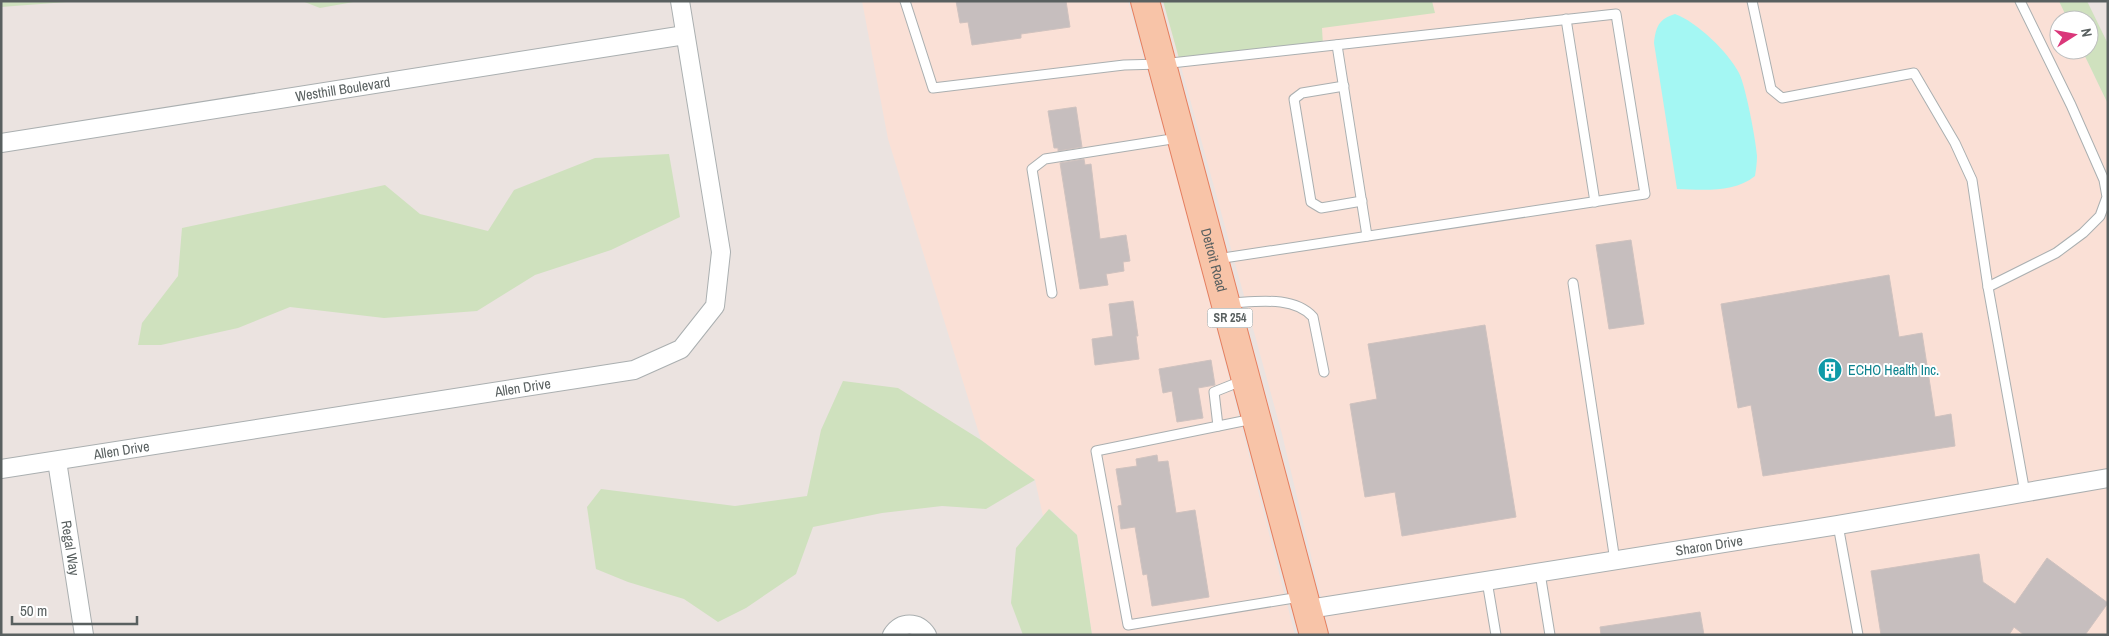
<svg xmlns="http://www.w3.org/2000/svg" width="2109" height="636" viewBox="0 0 2109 636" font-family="'Archivo Narrow',sans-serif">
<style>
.commercial{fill:#fae0d6}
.green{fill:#cfe1be}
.water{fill:#a4f7f3}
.building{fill:#c6bebe;stroke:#cfc2bf}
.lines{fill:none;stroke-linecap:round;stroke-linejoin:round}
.lane-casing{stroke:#aaafb0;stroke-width:11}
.street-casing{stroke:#aaafb0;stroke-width:20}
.primary-casing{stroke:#e57e5f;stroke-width:30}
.lane{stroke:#fff;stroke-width:9}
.street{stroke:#fff;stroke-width:18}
.primary{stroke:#f8c4a8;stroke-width:28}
.labels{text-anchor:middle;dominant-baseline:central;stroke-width:4;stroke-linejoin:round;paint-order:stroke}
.shield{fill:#fff;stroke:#8b9090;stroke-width:1}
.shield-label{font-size:12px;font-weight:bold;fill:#596060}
.street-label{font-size:14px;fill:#596060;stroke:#fff}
.culture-label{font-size:14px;fill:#0d838f;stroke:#fff;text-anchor:start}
</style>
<rect width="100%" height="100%" fill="#ebe3e0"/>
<g class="commercial">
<polygon points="862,1 1128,1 1191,229 1295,635 1092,635 1077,535 1050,509 1043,516 1035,480 981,440 888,139"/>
<polygon points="1163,1 2059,1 2068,20 2059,20 2059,50 2082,50 2108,104 2108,635 1330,635 1282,434"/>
</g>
<g class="green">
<polygon points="1,1 80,1 1,7"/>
<polygon points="302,1 359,1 320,8"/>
<polygon points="1163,1 1432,1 1435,13 1322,28 1323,46 1180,62"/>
<polygon points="2059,1 2087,1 2108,44 2108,104 2082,50 2089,50 2089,20 2068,20"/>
<polygon points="669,154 680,217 611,250 535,275 477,311 384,318 290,307 238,328 161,345 138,345 142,323 178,276 182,228 385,185 420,214 488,231 514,190 595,158"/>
<polygon points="843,381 898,388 981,440 1035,480 986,509 942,506 882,513 813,527 796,574 746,608 718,622 684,599 628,582 596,569 587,507 601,489 735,506 807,496 821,430"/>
<polygon points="1049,509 1077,535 1092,635 1023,635 1011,603 1016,548"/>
</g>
<path class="water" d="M1675 14C1697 22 1728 52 1739 73 1746 87 1756 141 1757 156 1757 163 1756 169 1755 176 1734 193 1703 190 1677 189L1654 43C1656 26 1659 19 1675 14Z"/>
<g class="building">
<polygon points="956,1 1066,1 1070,27 1021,34 1021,38 972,45 968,22 960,23"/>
<polygon points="1076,107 1082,147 1058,151 1058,148 1054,148 1048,111"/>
<polygon points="1084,159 1085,165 1091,164 1100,239 1126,235 1130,261 1123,262 1124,271 1106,274 1108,285 1080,289 1060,163"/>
<polygon points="1631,240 1644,324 1609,329 1596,245"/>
<polygon points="1889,275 1899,337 1922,333 1935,417 1951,414 1955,446 1763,476 1751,405 1738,408 1721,304"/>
<polygon points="1133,301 1138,336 1136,336 1139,359 1095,365 1092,339 1113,336 1109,304"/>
<polygon points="1485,325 1516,517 1402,536 1395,492 1365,497 1350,404 1377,399 1368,344"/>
<polygon points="1211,360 1215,385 1198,388 1203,418 1177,422 1172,391 1163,393 1159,369"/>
<polygon points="1157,455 1158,462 1168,461 1176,513 1195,510 1209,597 1152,606 1147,574 1143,575 1135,527 1121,529 1118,506 1122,505 1116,469 1137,466 1136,459"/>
<polygon points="1979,554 1983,582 2015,604 2047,558 2108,603 2085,635 2024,635 2014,627 2009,635 1881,635 1871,571"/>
<polygon points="1700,612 1704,635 1601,635 1600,627"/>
</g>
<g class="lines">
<defs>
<g id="lane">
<polyline points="905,1 933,88 1124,65 1162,64 1616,14 1645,194 1217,259"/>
<polyline points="1752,1 1771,89 1782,98 1914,73 1955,143 1972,180 1988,287 2025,493"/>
<polyline points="1566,19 1595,202"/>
<polyline points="1337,45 1367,236"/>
<polyline points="1344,86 1302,93 1294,99 1311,202 1321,208 1362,201"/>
<polyline points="1573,283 1615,561"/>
<polyline points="1988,287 2056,253 2083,233 2100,216 2107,197 2104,180 2071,105 2020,1"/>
<polyline points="1052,293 1032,169 1045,159 1178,138"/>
<path d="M1228 303C1256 302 1293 295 1313 317L1324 372"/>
<polyline points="1253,419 1096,451 1128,625 1300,597"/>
<polyline points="1218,426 1214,392 1244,380"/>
<polyline points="1838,525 1858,635"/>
<polyline points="1540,573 1550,635"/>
<polyline points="1487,581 1496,635"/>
</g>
<g id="street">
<path id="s1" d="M1 143 685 35"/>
<path id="s2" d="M57 461 84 635"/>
<path id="s3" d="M1 469 634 370 681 349 715 306 721 252 680 1"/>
<path id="s4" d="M1309 609 1838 525 2108 478"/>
<path d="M892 635C901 621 918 621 927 635"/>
</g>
<g id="primary">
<path id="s5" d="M1145 1 1314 635"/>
</g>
</defs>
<use href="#lane" class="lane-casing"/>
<use href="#street" class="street-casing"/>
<use href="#primary" class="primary-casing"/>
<use href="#lane" class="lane"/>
<use href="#street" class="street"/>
<use href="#primary" class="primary"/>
</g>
<defs>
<symbol id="building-disc" viewBox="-11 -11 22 22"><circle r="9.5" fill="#0f9aa8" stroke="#fff"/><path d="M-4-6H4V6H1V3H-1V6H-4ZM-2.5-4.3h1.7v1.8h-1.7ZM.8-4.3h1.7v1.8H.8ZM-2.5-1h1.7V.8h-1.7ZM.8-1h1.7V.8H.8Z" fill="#fff"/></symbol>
</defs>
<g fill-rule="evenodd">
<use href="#building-disc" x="1816" y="356" width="28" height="28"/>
</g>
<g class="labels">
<rect class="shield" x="1207.5" y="308.5" width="45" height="19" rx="4"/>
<g class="shield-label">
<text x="1230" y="318">SR 254</text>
</g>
<g class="street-label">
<text stroke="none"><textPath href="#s1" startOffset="346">Westhill Boulevard</textPath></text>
<text stroke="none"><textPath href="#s5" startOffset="268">Detroit Road</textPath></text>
<text stroke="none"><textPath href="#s3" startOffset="528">Allen Drive</textPath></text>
<text stroke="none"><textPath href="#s3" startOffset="122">Allen Drive</textPath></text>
<text stroke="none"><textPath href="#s4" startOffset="405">Sharon Drive</textPath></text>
<text stroke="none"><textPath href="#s2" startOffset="88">Regal Way</textPath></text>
</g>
<g class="culture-label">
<text x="1848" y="370">ECHO Health Inc.</text>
</g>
</g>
<rect width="2109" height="636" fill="none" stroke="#596060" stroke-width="5"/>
<g transform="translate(2074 35) rotate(79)"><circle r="24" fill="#ffffff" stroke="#bdbfbf"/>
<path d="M0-4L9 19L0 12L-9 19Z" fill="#da377a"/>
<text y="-8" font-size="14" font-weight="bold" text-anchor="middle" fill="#596060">N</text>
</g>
<path d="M12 616v8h125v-8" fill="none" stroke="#596060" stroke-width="2.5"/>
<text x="20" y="616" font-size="15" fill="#596060" stroke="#ffffff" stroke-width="4" paint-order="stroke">50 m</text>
</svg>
